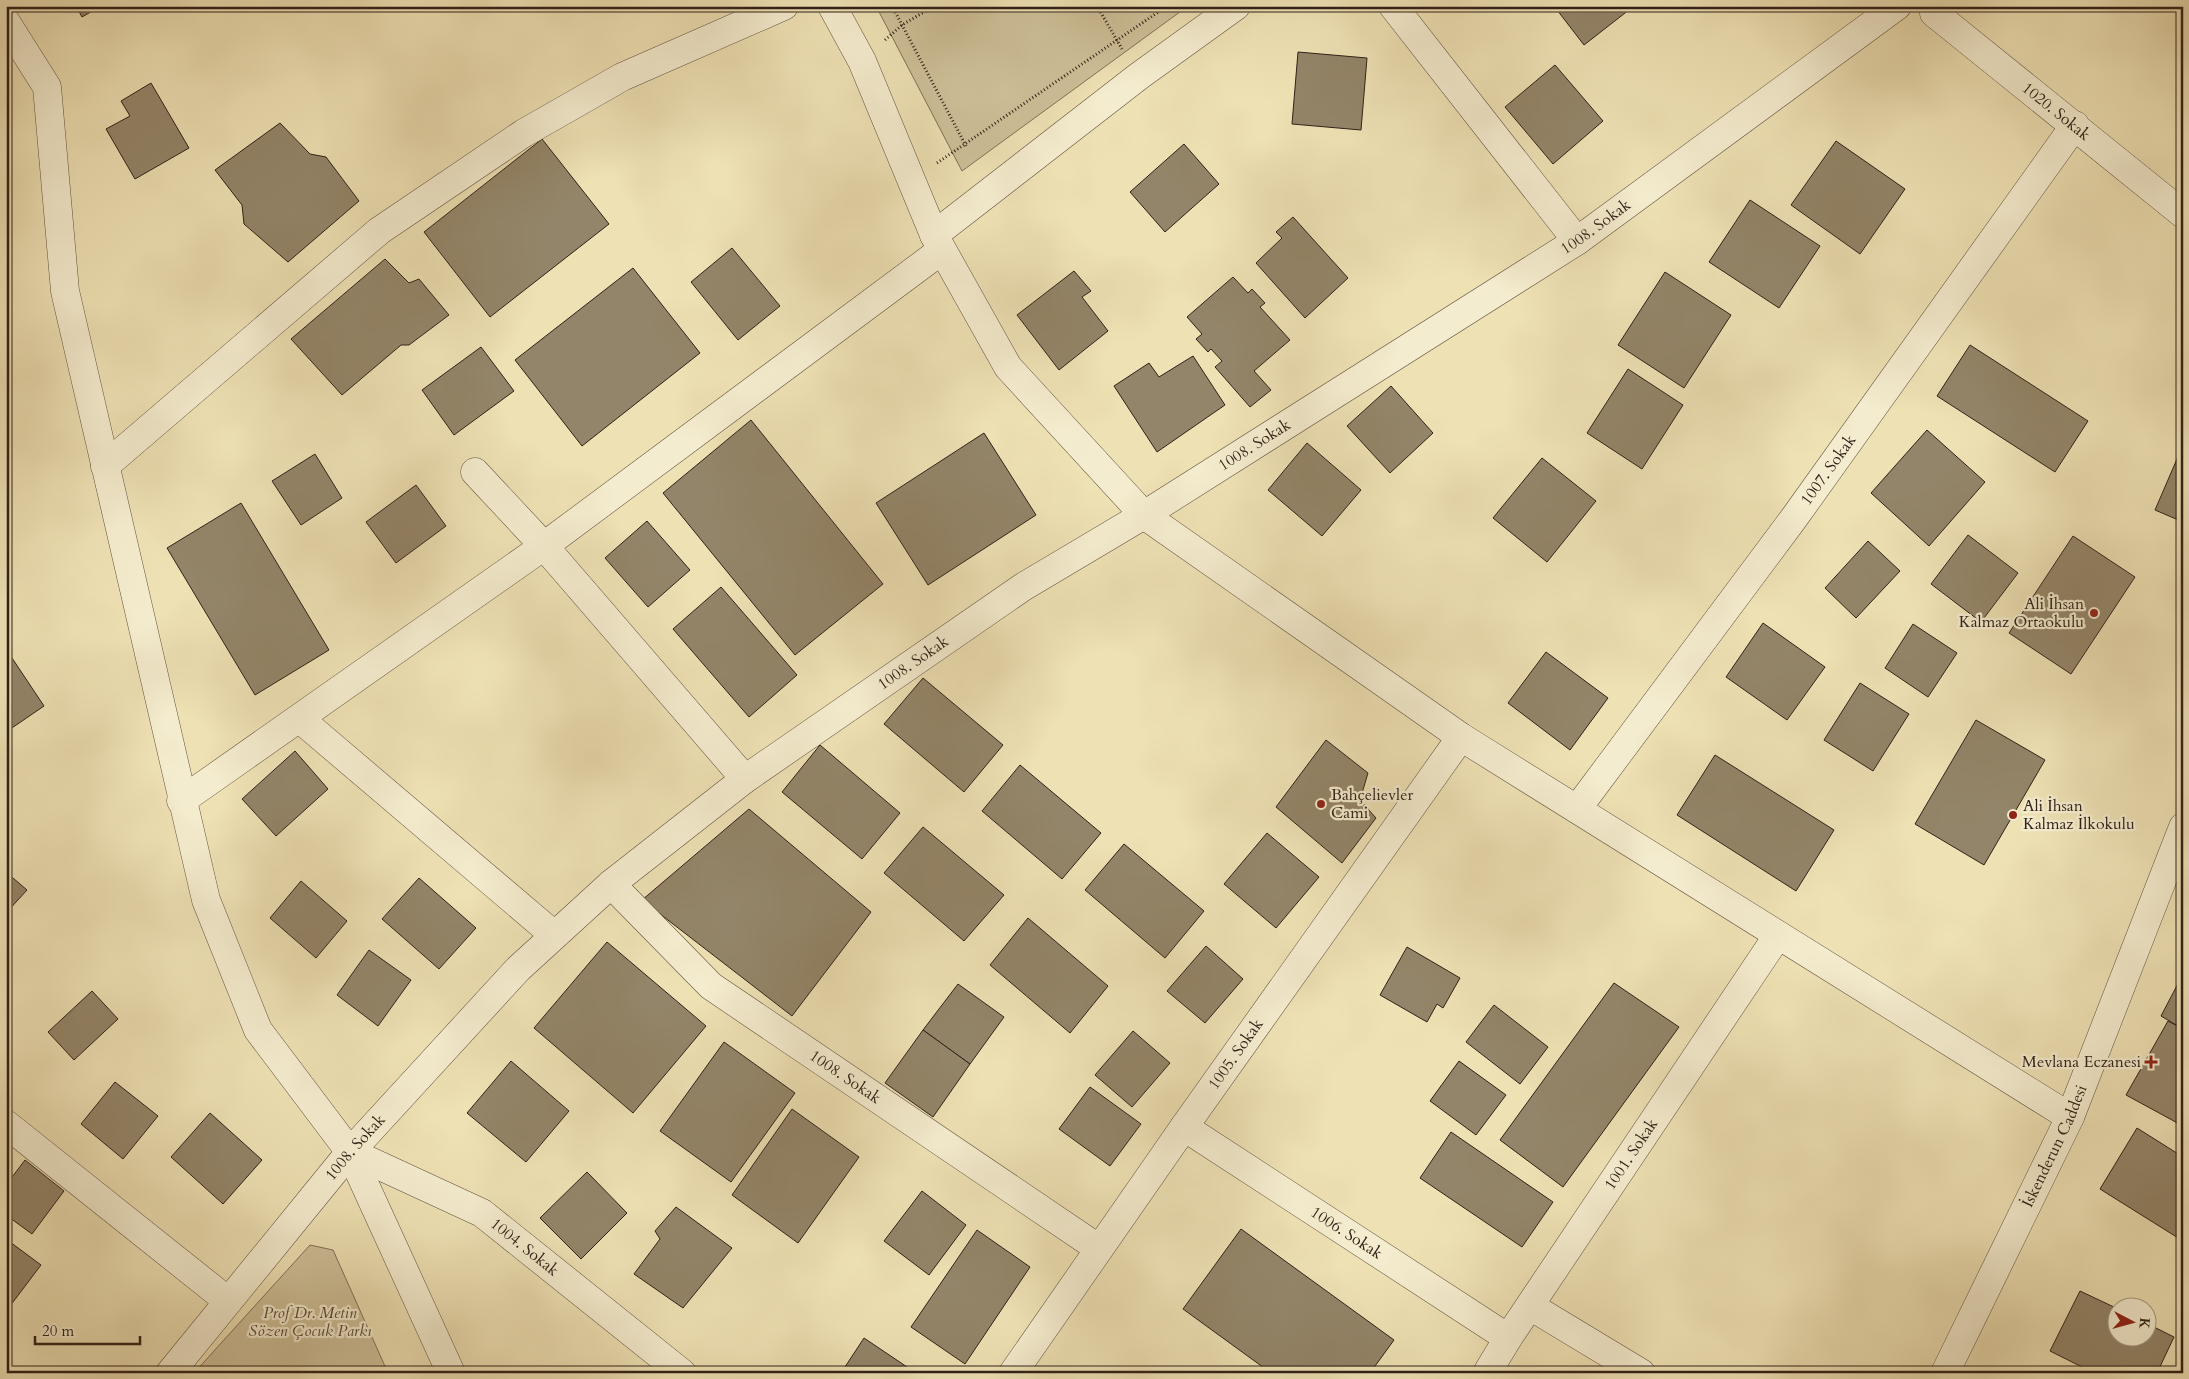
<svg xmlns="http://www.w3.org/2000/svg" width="2189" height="1379" viewBox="0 0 2189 1379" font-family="Cardo,serif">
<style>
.green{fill:#cec099;stroke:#7f7058}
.building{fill:#938569;stroke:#302118}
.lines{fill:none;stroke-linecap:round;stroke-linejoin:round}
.minor-casing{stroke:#60513f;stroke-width:29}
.path{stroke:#302118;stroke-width:3;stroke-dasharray:1 2.5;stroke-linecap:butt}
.minor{stroke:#f4ecce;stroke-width:28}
.poi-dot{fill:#8f2418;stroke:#f4ecce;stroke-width:2}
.labels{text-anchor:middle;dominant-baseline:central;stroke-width:4.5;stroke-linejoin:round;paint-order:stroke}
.street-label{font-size:16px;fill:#302118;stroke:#f4ecce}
.poi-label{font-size:16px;fill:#302118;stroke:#f4ecce;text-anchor:end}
.park-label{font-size:16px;font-style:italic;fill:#584938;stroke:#f4ecce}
</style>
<rect width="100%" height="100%" fill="#eee1b4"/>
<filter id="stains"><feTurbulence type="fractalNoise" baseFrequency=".004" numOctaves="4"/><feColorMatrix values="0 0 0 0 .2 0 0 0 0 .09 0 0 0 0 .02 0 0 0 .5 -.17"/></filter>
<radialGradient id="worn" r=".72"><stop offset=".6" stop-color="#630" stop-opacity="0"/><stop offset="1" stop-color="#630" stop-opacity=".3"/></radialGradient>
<g class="green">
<polygon points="876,6 1188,6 962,171"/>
<polygon points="310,1245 333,1250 388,1373 194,1373"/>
</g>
<g class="building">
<polygon points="76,6 101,6 82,17"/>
<polygon points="1554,6 1634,6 1584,45"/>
<polygon points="1298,52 1367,58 1361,130 1292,124"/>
<polygon points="1555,65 1603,121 1553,164 1505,107"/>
<polygon points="151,83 189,148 135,179 106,129 130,116 121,101"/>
<polygon points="280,123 310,154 326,157 359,201 288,262 244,224 242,205 215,170"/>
<polygon points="542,139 609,224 490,317 424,232"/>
<polygon points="1836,141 1905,189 1860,254 1791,205"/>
<polygon points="1184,144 1219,184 1165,232 1130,192"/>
<polygon points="1750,200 1820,246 1779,308 1709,262"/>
<polygon points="1293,217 1348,278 1305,318 1256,263 1282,238 1276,232"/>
<polygon points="732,248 780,306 738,340 691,282"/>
<polygon points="385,259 409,283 419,279 449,315 409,345 401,345 342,395 291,339"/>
<polygon points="633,268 700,353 582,446 515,360"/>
<polygon points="1074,271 1091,291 1082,297 1108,331 1059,370 1017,315"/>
<polygon points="1665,272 1731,315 1684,388 1618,345"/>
<polygon points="1233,277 1248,293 1252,289 1265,303 1260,307 1290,340 1254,371 1271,390 1250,407 1215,367 1222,361 1211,349 1208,352 1196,339 1202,334 1187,317"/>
<polygon points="1970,345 2088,421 2055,472 1937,396"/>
<polygon points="481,347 514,391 454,435 422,390"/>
<polygon points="1193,356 1225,405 1157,452 1114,386 1149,363 1159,377"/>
<polygon points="1628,369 1683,405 1642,469 1587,433"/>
<polygon points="1391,386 1433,433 1390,473 1347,426"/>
<polygon points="751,420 883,584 795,655 663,493"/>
<polygon points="1927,430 1985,482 1929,546 1871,493"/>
<polygon points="984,433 1036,515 928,585 876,503"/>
<polygon points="1307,443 1361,490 1322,536 1268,490"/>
<polygon points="2183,445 2183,522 2155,510"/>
<polygon points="315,454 342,498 301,525 272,481"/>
<polygon points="1542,458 1596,501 1547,562 1493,518"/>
<polygon points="416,485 446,526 396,563 366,522"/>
<polygon points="241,503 329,650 255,695 167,548"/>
<polygon points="647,521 690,570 648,607 605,558"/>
<polygon points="1968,535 2018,573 1981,622 1931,584"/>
<polygon points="2073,536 2135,577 2071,674 2009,633"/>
<polygon points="1868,541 1900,571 1856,618 1825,588"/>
<polygon points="721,587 797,675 749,717 673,629"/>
<polygon points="1763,623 1825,667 1787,720 1726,677"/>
<polygon points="1913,624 1957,653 1928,697 1885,668"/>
<polygon points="6,649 44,706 6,732"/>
<polygon points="1546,652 1608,698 1570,750 1508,703"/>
<polygon points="923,678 1003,745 964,792 884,724"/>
<polygon points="1860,683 1909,714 1873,771 1824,740"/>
<polygon points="1976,720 2045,760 1984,865 1915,824"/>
<polygon points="1326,740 1368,773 1360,800 1376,818 1342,863 1276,807"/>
<polygon points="820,745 900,813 862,859 782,792"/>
<polygon points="295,751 328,789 276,836 242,799"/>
<polygon points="1715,755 1834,830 1796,891 1677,815"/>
<polygon points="1020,765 1101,833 1062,879 982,811"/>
<polygon points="749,809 871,912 792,1016 642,900"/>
<polygon points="923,827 1004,895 964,941 884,873"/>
<polygon points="1267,833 1319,877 1276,928 1224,884"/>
<polygon points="1124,844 1204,911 1165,958 1085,890"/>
<polygon points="6,872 27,890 6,913"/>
<polygon points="419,878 476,928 439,969 382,919"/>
<polygon points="301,881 347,921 316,958 270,918"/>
<polygon points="1028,918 1108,986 1070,1033 990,965"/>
<polygon points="607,942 706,1026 633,1113 534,1028"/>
<polygon points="1206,946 1243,979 1205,1023 1167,991"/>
<polygon points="1407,947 1460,978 1443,1008 1437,1004 1427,1022 1380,995"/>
<polygon points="369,950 411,980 378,1026 337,995"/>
<polygon points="2183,974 2183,1029 2161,1016"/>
<polygon points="1614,983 1679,1027 1563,1187 1500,1140"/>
<polygon points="958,984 1004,1017 970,1064 923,1030"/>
<polygon points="92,991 118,1019 74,1060 48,1032"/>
<polygon points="1494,1005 1548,1047 1520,1084 1466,1042"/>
<polygon points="2168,1021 2183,1029 2183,1126 2126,1095"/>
<polygon points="923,1030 970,1064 933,1117 885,1083"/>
<polygon points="1133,1031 1170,1063 1132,1107 1095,1075"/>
<polygon points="724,1042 795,1093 731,1182 660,1131"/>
<polygon points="511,1061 569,1111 526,1162 467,1113"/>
<polygon points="1459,1061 1506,1095 1476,1135 1430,1101"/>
<polygon points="115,1082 158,1116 123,1159 81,1124"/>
<polygon points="1090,1087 1141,1124 1110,1166 1059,1129"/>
<polygon points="792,1109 859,1157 798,1243 732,1195"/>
<polygon points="210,1113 262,1160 223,1204 171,1157"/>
<polygon points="2137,1128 2183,1157 2183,1241 2100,1189"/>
<polygon points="1451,1132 1553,1202 1522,1247 1420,1178"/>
<polygon points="25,1160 64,1191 32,1234 6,1215 6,1185"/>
<polygon points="587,1172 627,1213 581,1259 540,1218"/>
<polygon points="922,1191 966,1225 929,1275 884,1241"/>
<polygon points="676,1207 732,1248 683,1308 634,1274 660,1239 655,1231"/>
<polygon points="1241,1229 1394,1340 1370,1373 1271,1373 1183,1309"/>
<polygon points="977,1230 1030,1267 965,1364 911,1327"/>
<polygon points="6,1239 41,1265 7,1310 6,1309"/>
<polygon points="2080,1291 2116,1308 2116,1336 2146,1336 2146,1323 2174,1337 2157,1373 2094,1373 2050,1351"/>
<polygon points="864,1338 916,1373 841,1373"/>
</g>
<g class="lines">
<defs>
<g id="minor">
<polyline points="832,6 862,61 934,235 1008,367 1144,515 1461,737 2070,1117"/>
<polyline points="1393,6 1577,241"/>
<path id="s1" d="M1933 6 1934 13 2183 214"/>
<polyline points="6,22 47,87 65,291 206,900 258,1030 350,1152 451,1373"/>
<polyline points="934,235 1139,76 1236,6"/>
<polyline points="105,466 379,231 524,133 622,77 784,6"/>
<polyline points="475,472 544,546 745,779"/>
<polyline points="300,719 554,935"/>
<polyline points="181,801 544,546 942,250"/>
<path id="s2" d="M1577 809 1794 518 2075 125"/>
<path id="s3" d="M611 884 711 986 1098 1248"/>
<polyline points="6,1124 228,1301"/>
<path id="s4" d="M1184 1127 1508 1338"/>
<path id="s5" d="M350 1152 482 1213 682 1373"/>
<polyline points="1530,1306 1641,1373"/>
<path id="s6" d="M170 1373 350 1152 518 969 611 884 745 779 1023 587 1144 515 1577 241 1897 6"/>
<path id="s7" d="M1013 1373 1184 1127 1461 737"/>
<path id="s8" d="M1487 1373 1508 1338 1778 935"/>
<path id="s9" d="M1945 1373 2070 1117 2183 827"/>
</g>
</defs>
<use href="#minor" class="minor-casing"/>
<g class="path">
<polyline points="892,6 966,146"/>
<polyline points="1097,6 1122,49"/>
<polyline points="885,40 902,25 934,6"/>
<polyline points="937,163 1167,6"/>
</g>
<use href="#minor" class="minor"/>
</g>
<g class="poi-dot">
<circle cx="2094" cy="613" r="5"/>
<circle cx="1321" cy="804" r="5"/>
<circle cx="2013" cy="815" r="5"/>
<path d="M2148.5 1054.5h5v5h5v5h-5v5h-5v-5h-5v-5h5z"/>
</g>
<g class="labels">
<g class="street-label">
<text stroke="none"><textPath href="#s1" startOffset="164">1020. Sokak</textPath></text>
<text stroke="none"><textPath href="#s6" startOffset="1844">1008. Sokak</textPath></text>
<text stroke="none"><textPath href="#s6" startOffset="1439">1008. Sokak</textPath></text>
<text stroke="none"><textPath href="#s2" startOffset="422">1007. Sokak</textPath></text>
<text stroke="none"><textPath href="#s6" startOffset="1034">1008. Sokak</textPath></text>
<text stroke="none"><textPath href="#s7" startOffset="389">1005. Sokak</textPath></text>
<text stroke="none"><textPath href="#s3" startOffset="305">1008. Sokak</textPath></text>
<text stroke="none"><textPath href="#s9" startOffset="252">İskenderun Caddesi</textPath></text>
<text stroke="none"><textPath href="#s6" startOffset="292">1008. Sokak</textPath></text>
<text stroke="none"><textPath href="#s8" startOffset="262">1001. Sokak</textPath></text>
<text stroke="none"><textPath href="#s4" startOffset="194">1006. Sokak</textPath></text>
<text stroke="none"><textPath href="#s5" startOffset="200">1004. Sokak</textPath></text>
</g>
<g class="poi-label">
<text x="2084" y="604">Ali İhsan<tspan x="2084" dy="18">Kalmaz Ortaokulu</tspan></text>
<text x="1331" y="795" text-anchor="start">Bahçelievler<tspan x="1331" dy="18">Cami</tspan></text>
<text x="2023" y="806" text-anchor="start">Ali İhsan<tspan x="2023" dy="18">Kalmaz İlkokulu</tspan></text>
<text x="2141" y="1062">Mevlana Eczanesi</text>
</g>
<g class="park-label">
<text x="310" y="1313">Prof Dr. Metin<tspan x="310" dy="18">Sözen Çocuk Parkı</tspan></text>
</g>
</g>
<rect width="2189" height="1379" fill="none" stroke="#eee1b4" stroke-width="25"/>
<rect x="8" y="8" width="2174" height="1364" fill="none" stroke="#302118" stroke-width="2.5"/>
<rect x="12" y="12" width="2164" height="1354" fill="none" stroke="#302118"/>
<g transform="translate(2132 1322) rotate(96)"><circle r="24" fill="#f4ecce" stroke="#a69b85"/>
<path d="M0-4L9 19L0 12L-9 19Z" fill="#8f2418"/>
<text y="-8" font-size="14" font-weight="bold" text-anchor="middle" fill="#302118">K</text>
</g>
<path d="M35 1336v8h105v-8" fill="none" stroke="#302118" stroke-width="2.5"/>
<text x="42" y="1336" font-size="15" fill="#302118" stroke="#f4ecce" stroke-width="4" paint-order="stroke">20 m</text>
<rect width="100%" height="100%" filter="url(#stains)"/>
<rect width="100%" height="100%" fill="url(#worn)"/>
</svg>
